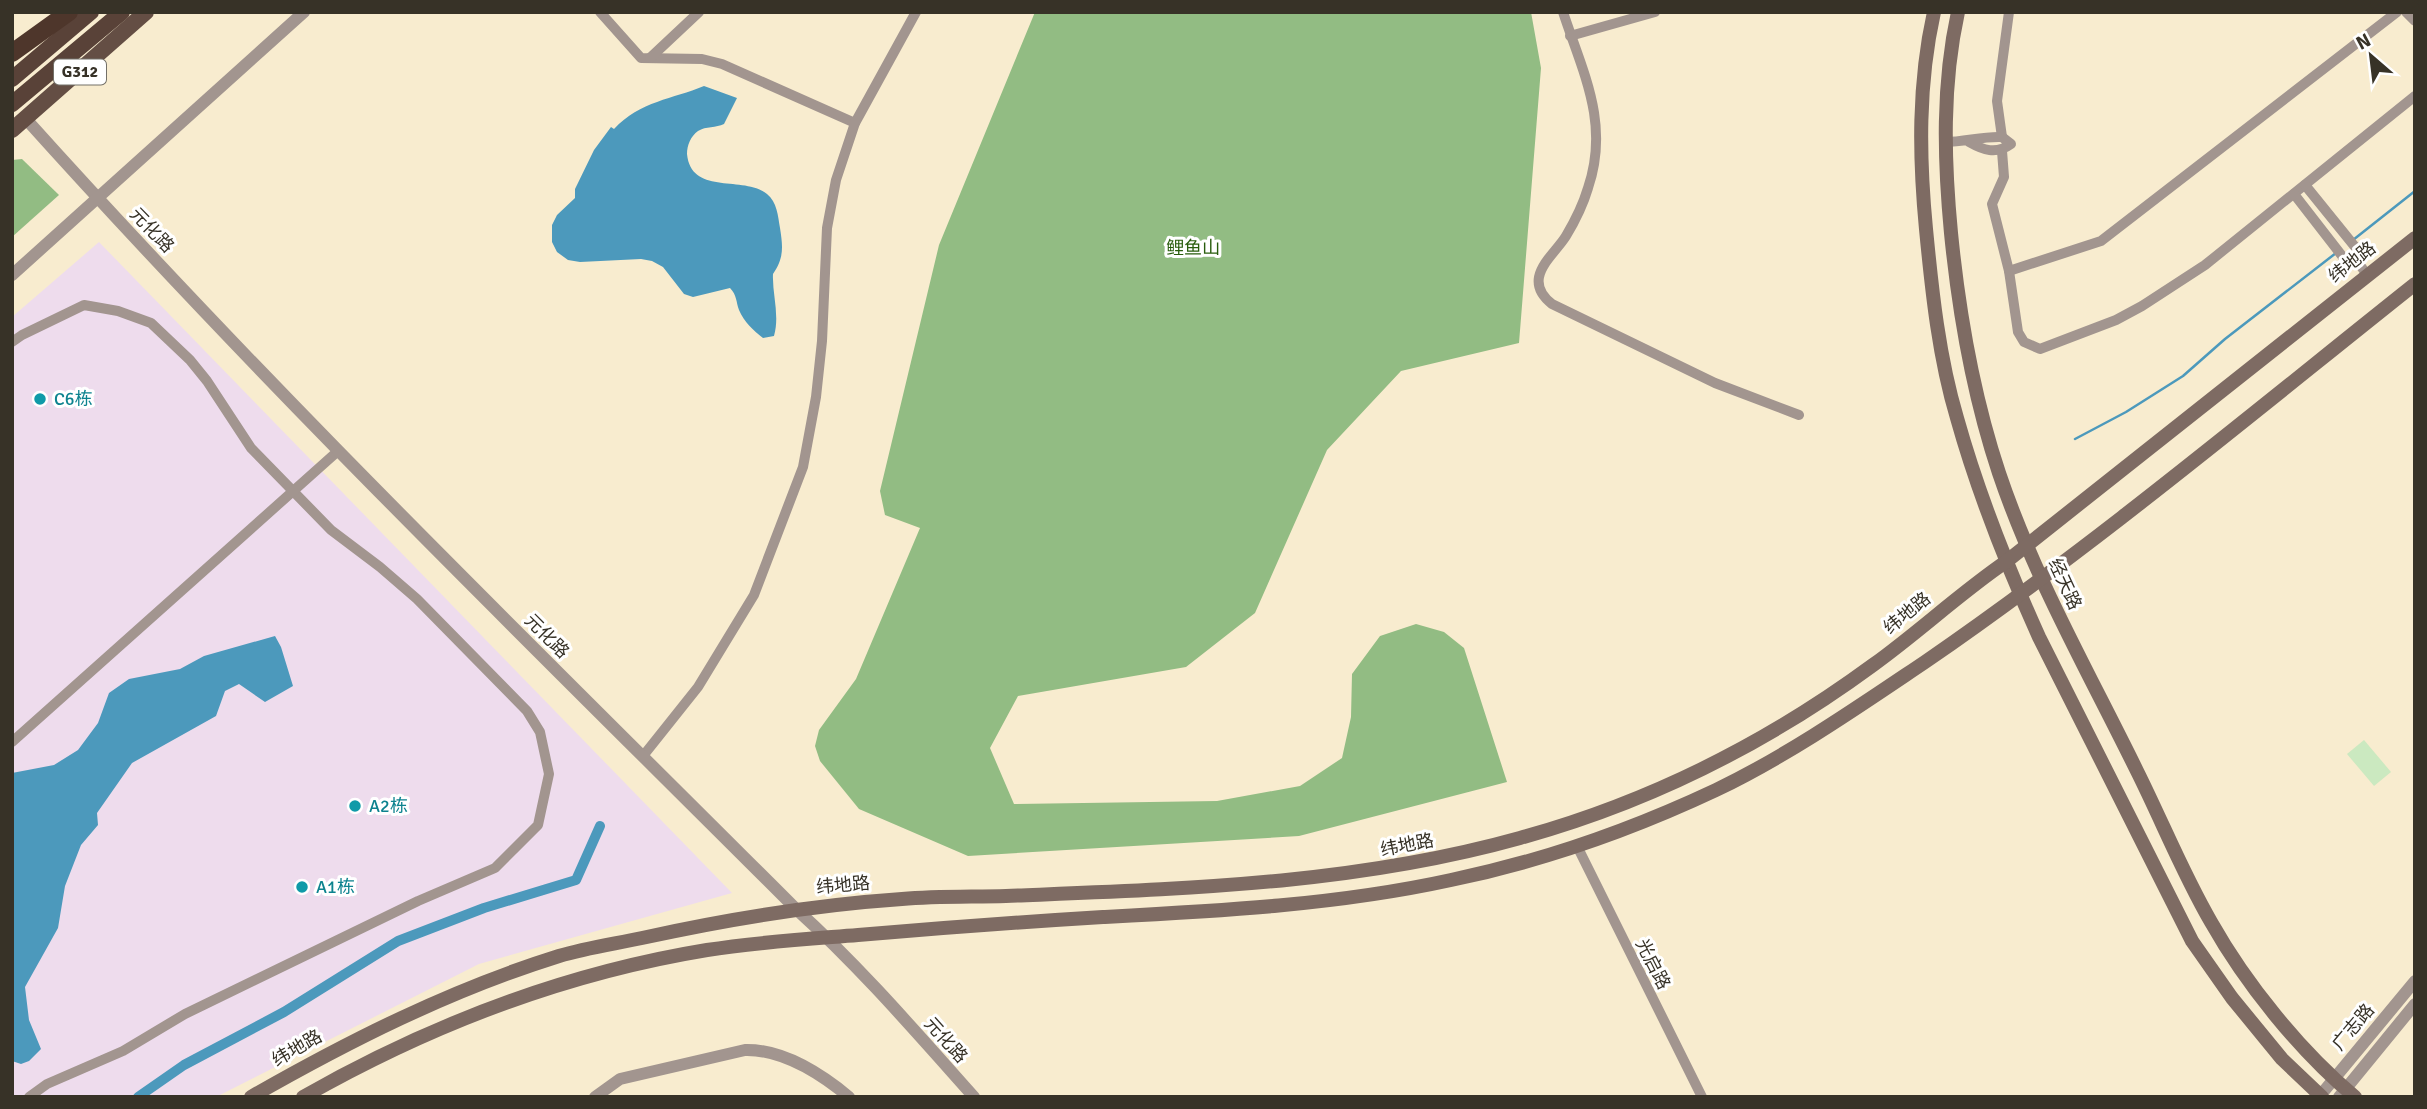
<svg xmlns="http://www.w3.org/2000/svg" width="2427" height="1109" viewBox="0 0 2427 1109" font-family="Signika,'Noto Sans SC',sans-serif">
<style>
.commercial{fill:#eedced}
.green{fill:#cbe9c0}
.forest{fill:#92bc83}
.water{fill:#4c99bc}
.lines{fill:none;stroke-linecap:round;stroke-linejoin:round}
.stream{stroke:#4c99bc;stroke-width:2.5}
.canal{stroke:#4c99bc;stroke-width:10}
.minor{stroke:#a2958f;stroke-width:10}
.tertiary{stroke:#a2958f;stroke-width:12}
.secondary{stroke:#7e6b63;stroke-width:14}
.primary{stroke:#644e44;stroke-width:16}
.trunk{stroke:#594238;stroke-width:16}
.motorway{stroke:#4e362b;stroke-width:18}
.culture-dot{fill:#0f9aa8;stroke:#fff;stroke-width:2.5}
.labels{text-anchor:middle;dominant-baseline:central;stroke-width:6;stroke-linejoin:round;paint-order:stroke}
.shield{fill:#fff;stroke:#737068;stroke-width:2}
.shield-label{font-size:16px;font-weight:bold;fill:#373227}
.street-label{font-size:18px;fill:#373227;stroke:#fff}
.park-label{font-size:18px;fill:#295d0d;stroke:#fff}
.culture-label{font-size:18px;fill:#0d838f;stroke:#fff;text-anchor:start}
</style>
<rect width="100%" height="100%" fill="#f8eccf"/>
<polygon class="commercial" points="99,242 732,893 479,964 216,1097 12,1097 12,317"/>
<polygon class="green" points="2364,740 2391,772 2374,786 2347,754"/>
<g class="forest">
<polygon points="1035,12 1531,12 1541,68 1519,343 1401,371 1327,450 1255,613 1186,667 1018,696 990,748 1014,804 1217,801 1300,786 1342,758 1351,717 1352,674 1380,636 1416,624 1444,632 1464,648 1507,782 1299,836 968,856 859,809 820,761 815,746 819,730 856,679 920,528 885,515 880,491 939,245"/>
<polygon points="22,159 59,195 12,237 12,160"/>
</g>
<g class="water">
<path d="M704 86 737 98 724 124C716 128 706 126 698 131 691 136 687 145 687 154 691 196 744 175 767 194 777 202 778 216 780 228 783 247 784 258 773 274 772 294 780 315 774 336L763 338C753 330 744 322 739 310 736 302 737 295 730 288L693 297 684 294 663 267 652 261 641 259 580 262 568 260 557 252 552 242V225L557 215 575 198V189L594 150 611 127 614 129C640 101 673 99 704 86Z"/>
<polygon points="275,636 281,647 293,686 265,702 239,684 225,691 216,716 132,763 97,813 98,825 81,845 65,886 58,928 25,987 29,1020 41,1049 29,1061 21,1064 12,1061 12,773 54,765 78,750 98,723 109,693 129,679 180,669 204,656"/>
</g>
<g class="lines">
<g class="stream">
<polyline points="2353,240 2415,191"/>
<polyline points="2075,439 2126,412 2183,376 2225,339 2336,253"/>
</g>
<polyline class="canal" points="138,1097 184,1065 284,1012 398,941 484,908 576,880 600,826"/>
<g class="minor">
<polyline points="600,12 641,58 702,59 722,64 855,123"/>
<path d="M1563 12C1583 73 1610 123 1588 188 1583 205 1575 221 1566 236 1558 249 1542 262 1539 277 1537 288 1543 297 1552 304L1715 383 1799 415"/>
<polyline points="2406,12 2415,21"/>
<polyline points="1570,36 1655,12"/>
<polyline points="650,58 699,12"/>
<polyline points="2002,137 1997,101 2009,12"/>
<path d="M1945 142C1965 142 1982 136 2002 137L2011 144C1996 155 1983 150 1969 142"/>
<polyline points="2002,151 2004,177 1992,204 2009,271 2018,332 2024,342 2040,349 2116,320 2142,306 2205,265 2415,96"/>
<polyline points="2305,185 2360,253 2358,262 2367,275"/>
<polyline points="2294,194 2346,261 2351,264 2358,262"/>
<polyline points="2009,271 2101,241 2397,12"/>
<polyline points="12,342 22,335 84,305 118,311 151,323 190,360 207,381 251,448 331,530 380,567 417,599 527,711 540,732 549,774 538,825 495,868 418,901 185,1014 123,1051 47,1084 29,1097"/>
<polyline points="12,742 338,451"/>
<polyline points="643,756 698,687 754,595 803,467 816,397 822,341 827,228 836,180 855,123 916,12"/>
<polyline points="1577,846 1702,1097"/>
</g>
<g class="tertiary">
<path d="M26 119C272 393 536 649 796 909 860 967 916 1032 974 1097"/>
<polyline points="12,275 304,12"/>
<path d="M595 1097 620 1079 745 1050C783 1049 820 1073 849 1097"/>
<polyline points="2319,1097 2415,981"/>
<polyline points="2339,1097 2415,1004"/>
</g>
<g class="secondary">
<path d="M1934 12C1918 84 1919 156 1926 229 1932 292 1939 358 1957 418 1978 493 2007 566 2039 637L2192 941 2232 998 2282 1059 2322 1097"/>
<path d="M1958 12C1942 85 1944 159 1951 233 1959 314 1973 395 1999 473 2034 577 2089 673 2137 771 2162 821 2183 874 2211 922 2246 984 2300 1051 2355 1097"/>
<path d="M251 1097C349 1041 450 990 559 956 586 948 614 944 642 938 728 919 814 905 902 899 937 896 971 897 1006 896 1179 889 1352 885 1520 838 1647 803 1767 743 1873 665 1919 632 1960 593 2007 561L2415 238"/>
<path d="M303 1097C428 1026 566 973 707 950 757 942 808 939 858 935 940 928 1021 922 1103 917 1219 911 1337 905 1451 880 1543 861 1631 830 1716 790 1789 755 1858 707 1925 662 2095 545 2254 412 2415 284"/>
</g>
<polyline class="primary" points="12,130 146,12"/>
<g class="trunk">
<polyline points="12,79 91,12"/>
<polyline points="12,104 122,12"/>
</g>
<polyline class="motorway" points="12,53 69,12"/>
</g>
<g class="culture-dot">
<circle cx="40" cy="399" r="7"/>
<circle cx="355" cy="806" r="7"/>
<circle cx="302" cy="887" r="7"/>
</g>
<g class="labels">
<rect class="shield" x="54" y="59.5" width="52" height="25" rx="5"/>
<g class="shield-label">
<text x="80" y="72">G312</text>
</g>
<g class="street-label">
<text transform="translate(152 230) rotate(46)">元化路</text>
<text transform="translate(2352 262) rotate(-38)">纬地路</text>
<text transform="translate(2065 584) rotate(65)">经天路</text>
<text transform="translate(1907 613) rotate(-39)">纬地路</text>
<text transform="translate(547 636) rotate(45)">元化路</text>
<text transform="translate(1407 845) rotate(-11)">纬地路</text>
<text transform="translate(843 885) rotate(-5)">纬地路</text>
<text transform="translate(1653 964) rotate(63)">光启路</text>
<text transform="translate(2353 1027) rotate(-50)">广志路</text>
<text transform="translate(946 1040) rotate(48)">元化路</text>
<text transform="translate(297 1048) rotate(-30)">纬地路</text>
</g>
<g class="park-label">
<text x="1193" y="248">鲤鱼山</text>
</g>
<g class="culture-label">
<text x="54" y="399">C6栋</text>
<text x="369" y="806">A2栋</text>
<text x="316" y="887">A1栋</text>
</g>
</g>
<rect width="2427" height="1109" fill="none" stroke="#373227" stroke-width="28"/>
<g transform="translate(2371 56) rotate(332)" stroke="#ffffff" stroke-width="5" paint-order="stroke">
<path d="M0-5L12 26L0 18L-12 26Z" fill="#373227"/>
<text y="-10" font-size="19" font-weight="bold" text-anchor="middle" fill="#373227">N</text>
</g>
</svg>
